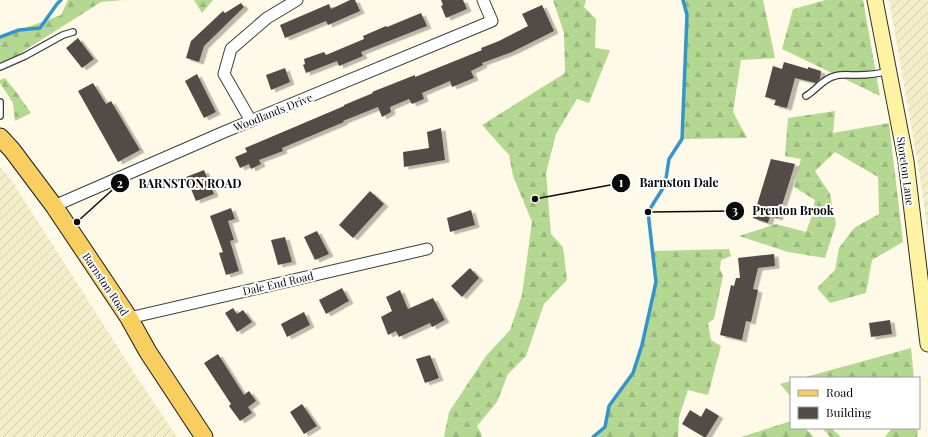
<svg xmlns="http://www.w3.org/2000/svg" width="928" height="437" viewBox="0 0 928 437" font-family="'Playfair Display',serif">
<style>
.farmland{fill:url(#farmland-furrows)}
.forest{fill:url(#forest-firs)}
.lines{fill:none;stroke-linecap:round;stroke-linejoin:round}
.stream{stroke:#3594cb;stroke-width:3.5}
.building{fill:#534b47;filter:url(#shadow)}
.lane-casing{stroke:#3d3d3d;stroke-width:8}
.street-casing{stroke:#3d3d3d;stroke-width:13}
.secondary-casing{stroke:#2c2c2c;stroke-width:17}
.primary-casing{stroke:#1b1b1b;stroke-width:19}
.lane{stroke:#fff;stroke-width:5.5}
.street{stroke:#fff;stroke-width:11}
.secondary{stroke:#fef2a3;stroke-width:15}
.primary{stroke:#f7ce5f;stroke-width:17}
.labels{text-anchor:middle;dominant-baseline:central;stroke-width:4;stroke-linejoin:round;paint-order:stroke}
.street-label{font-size:11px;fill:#0a0a0a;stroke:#fff}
.leader{fill:none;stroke:#0a0a0a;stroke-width:1.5}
.callout-dot{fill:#0a0a0a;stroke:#fff;stroke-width:1.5}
.mark-label{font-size:12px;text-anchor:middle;font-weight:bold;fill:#fff}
.callout-label{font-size:12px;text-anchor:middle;font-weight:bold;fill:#0a0a0a;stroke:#fff;stroke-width:4;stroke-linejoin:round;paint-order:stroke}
</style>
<defs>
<pattern id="farmland-furrows" width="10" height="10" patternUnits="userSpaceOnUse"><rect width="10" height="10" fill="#f3eec9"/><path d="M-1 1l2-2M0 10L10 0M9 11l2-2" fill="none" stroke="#cfcbab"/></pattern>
<pattern id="forest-firs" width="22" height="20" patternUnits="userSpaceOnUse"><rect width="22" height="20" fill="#b4d892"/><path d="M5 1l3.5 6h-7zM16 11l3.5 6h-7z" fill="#99b87d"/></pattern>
<filter id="shadow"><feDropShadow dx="4.5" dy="2.5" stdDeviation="0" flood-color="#0004"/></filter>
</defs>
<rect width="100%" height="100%" fill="#fffae7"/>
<g class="farmland">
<polygon points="889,0 928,0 928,236 920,177"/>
<polygon points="0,167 10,178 133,371 177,437 0,437"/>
</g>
<g class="forest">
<polygon points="68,0 124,0 101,2 0,66 0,37 61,15"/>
<polygon points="194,0 213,0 202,13"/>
<polygon points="553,0 586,0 584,7 596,19 595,48 610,50 589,103 577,99 556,134 546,173 551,234 563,247 567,280 544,304 526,356 508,374 497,402 477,426 482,435 481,437 444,437 449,412 486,356 510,330 522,295 532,222 513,176 509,155 482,125 565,73 564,33"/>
<polygon points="683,0 763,0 775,58 741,60 733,112 747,138 682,139 687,15"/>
<polygon points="826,0 863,0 880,96 782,49 793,9"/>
<polygon points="5,78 17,93 31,113 15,121 13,103 0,83 0,80"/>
<polygon points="835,111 833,133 889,123 903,242 872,260 866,293 830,303 817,288 835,270 839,248 854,228 879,214 878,177 835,152 815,171 830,194 836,224 825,258 788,252 739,236 776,224 806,232 812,215 815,200 794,187 801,159 785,156 788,118"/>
<polygon points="729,249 731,256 721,260 720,269 723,276 714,319 708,323 711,340 721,346 708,395 688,390 679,417 678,437 593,437 605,427 609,406 633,373 642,345 656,282 652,251"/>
<polygon points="911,348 914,378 802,378"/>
<polygon points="791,381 791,397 780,384"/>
<polygon points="791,421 791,428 805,428 814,437 741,437"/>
<polygon points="822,428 831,428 841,437 830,437"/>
<polygon points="892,428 918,428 917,437 885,437"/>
</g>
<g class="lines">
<g class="stream">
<polyline points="0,37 19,30 40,28 57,4 61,0"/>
<polyline points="593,437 605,427 609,406 633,373 642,345 656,282 648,212 665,185 669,159 682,139 687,15 683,0"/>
</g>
</g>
<g class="building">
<polygon points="350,0 355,0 360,11 328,25 326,21 285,38 280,25 329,4 331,9"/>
<polygon points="441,0 463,0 467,9 446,18 441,6 443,5"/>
<polygon points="241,3 244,7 204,46 199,62 186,58 191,41 223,11 225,13"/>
<polygon points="542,5 554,31 512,52 482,63 483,65 471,71 474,78 452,87 450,81 422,93 424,99 412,104 409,99 390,107 391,112 382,117 378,107 343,121 344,122 282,148 283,151 259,160 261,164 251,169 249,164 240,168 235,157 247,152 245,148 344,106 344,105 373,93 372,92 415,75 415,77 482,50 481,48 499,41 528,26 522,14"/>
<polygon points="421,13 427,26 361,52 363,56 339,66 337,61 306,73 303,65 305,64 304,59 324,52 326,55 364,39 363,36 386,26 387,27"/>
<polygon points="78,38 94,59 82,68 66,48"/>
<polygon points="784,62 808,69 808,67 821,71 820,79 816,83 795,78 787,108 774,105 776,100 765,97 773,66 782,69"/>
<polygon points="285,68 290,82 271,90 266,75"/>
<polygon points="197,74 216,112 204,118 185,81"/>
<polygon points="93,83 106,104 111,101 140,150 118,162 78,91"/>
<polygon points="441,128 445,160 404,167 403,152 429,148 427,132"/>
<polygon points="771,159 795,164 778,218 770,216 768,223 753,218"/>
<polygon points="204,170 214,194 196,201 186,177"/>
<polygon points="370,191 384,204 353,238 339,225"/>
<polygon points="231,208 235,219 228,221 234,240 230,241 239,271 226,275 219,253 223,252 210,216"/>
<polygon points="471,210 475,225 450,232 447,218"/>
<polygon points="317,231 329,254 315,260 304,237"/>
<polygon points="285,237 292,262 278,265 271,240"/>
<polygon points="774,254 775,266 758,268 753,289 758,290 753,313 751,322 746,321 742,340 720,335 731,285 734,286 736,278 740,278 738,258"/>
<polygon points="470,268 479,278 462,297 451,286"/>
<polygon points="342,288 349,301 326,314 319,300"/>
<polygon points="400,290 408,309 433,298 445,320 432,327 430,323 399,337 396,331 388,335 381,317 392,311 386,297"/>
<polygon points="233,308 237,314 243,310 252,322 237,332 225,313"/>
<polygon points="304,312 310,325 287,337 281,324"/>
<polygon points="890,320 892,334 871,337 869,323"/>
<polygon points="218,354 244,395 249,391 256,401 248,407 252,413 240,421 229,406 231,404 204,363"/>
<polygon points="430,355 439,378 425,383 416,359"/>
<polygon points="302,404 317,426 304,434 290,412"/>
<polygon points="706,408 719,416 706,437 704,437 682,424 690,410 701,417"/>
</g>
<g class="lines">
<defs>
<g id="lane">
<polyline points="0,67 25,56 63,35 73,32"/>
<path d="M806 96C816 90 824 78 835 76 842 74 850 75 857 75 868 75 878 74 889 71"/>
<polyline points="0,102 0,116"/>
</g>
<g id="street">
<polyline points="251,121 224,74 231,49 267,18 297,0"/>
<polyline points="54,206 224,132 492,21 483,0"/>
<polyline points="129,318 427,249"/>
</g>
<polyline id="secondary" points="875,0 906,161 928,344"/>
<polyline id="primary" points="0,137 12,150 54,206 129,318 148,352 204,437"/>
</defs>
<use href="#lane" class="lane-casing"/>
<use href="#street" class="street-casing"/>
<use href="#secondary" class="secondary-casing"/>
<use href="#primary" class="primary-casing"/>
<use href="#lane" class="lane"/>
<use href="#street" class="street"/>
<use href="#secondary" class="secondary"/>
<use href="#primary" class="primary"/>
</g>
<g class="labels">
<g class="street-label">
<text transform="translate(273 112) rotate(-22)">Woodlands Drive</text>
<text transform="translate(906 171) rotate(82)">Storeton Lane</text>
<text transform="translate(278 283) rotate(-13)">Dale End Road</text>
<text transform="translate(106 284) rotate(56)">Barnston Road</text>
</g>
</g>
<path class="leader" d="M535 199L621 183M77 222L120 183M648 212L735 211"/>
<g class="callout-dot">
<circle cx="535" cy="199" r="4"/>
<circle cx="77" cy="222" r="4"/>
<circle cx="648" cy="212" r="4"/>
<circle cx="621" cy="183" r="10"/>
<circle cx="120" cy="183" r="10"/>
<circle cx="735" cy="211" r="10"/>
</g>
<g class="mark-label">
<text x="621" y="187">1</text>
<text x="120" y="188">2</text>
<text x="735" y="215">3</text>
</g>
<g class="callout-label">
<text x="679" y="187">Barnston Dale</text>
<text x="190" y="188">BARNSTON ROAD</text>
<text x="793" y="215">Prenton Brook</text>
</g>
<rect x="790" y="377" width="130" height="52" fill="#ffffff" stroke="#9d9d9d"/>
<rect x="798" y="390" width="20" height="6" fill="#f7ce5f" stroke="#9d9d9d"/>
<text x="826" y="397" font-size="12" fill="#0a0a0a">Road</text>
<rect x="798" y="407" width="20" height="12" fill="#534b47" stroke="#9d9d9d"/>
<text x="826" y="417" font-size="12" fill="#0a0a0a">Building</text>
</svg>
